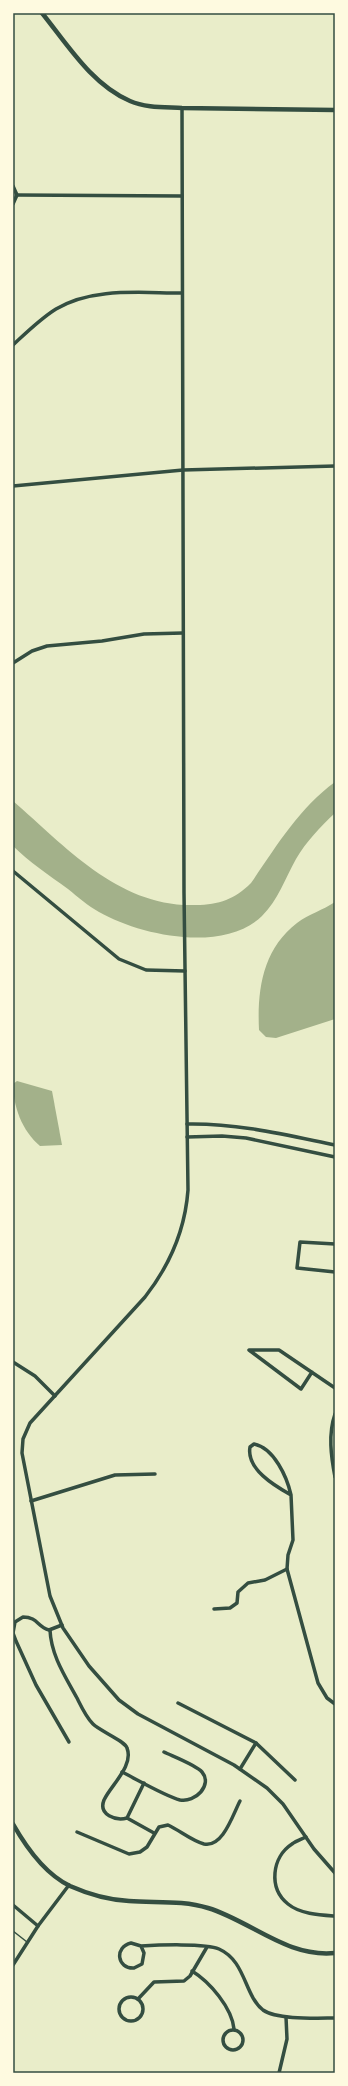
<svg xmlns="http://www.w3.org/2000/svg" width="348" height="2086" viewBox="0 0 348 2086" font-family="'Sofia Sans Condensed',sans-serif">
<style>
.water{fill:#a3b18a}
.lines{fill:none;stroke-linecap:round;stroke-linejoin:round}
.service{stroke:#344e41;stroke-width:1.5}
.minor{stroke:#344e41;stroke-width:3.5}
.tertiary{stroke:#344e41;stroke-width:4.5}
.neatline{fill:none;stroke:#344e41;stroke-width:1.5}
</style>
<rect width="100%" height="100%" fill="#e9edc9"/>
<g class="water">
<path d="M335 782V813C320 827 306 842 296 859 285 879 278 900 262 916 224 953 141 936 99 912 88 906 78 897 68 889 49 875 29 862 13 846V801C66 847 120 908 196 905 219 905 235 899 251 883 276 847 299 808 335 782Z"/>
<path d="M335 902V1019L276 1038 266 1037 259 1030C257 989 263 949 297 923 309 914 323 910 335 902Z"/>
<path d="M17 1081 52 1091 62 1145 40 1146C22 1131 13 1106 13 1084Z"/>
</g>
<g class="lines">
<polyline class="service" points="13,1931 27,1942"/>
<g class="minor">
<path d="M182 108 184 893 188 1190C185 1231 170 1265 145 1297L30 1423 23 1439 22 1453 50 1596 63 1628 89 1666 119 1700 138 1714 234 1765 267 1788 283 1804 314 1849 335 1873"/>
<polyline points="13,186 17,195 13,204"/>
<polyline points="17,195 182,196"/>
<path d="M13 345C27 332 40 319 56 309 93 287 140 293 182 293"/>
<polyline points="13,486 183,470 335,466"/>
<polyline points="13,663 32,651 47,646 102,641 144,634 183,633"/>
<polyline points="13,871 119,959 146,970 185,971"/>
<path d="M187 1124C238 1123 286 1135 335 1145"/>
<polyline points="187,1137 222,1136 246,1138 335,1157"/>
<polyline points="335,1244 300,1242 297,1268 335,1272"/>
<polyline points="13,1362 35,1376 55,1396"/>
<polyline points="312,1372 301,1389 249,1350 279,1350 335,1388"/>
<path d="M335 1414C328 1434 331 1456 335 1477"/>
<path d="M291 1495C287 1477 274 1448 254 1444L250 1447C246 1469 275 1486 291 1495L293 1540 288 1555 287 1569 318 1683 327 1698 335 1704"/>
<polyline points="31,1501 115,1475 155,1474"/>
<polyline points="214,1609 230,1608 237,1603 238,1592 248,1583 265,1580 287,1569"/>
<path d="M62 1625 49 1630C37 1627 38 1617 23 1617L15 1622 13 1633 16 1641 36 1685 69 1742"/>
<path d="M50 1630C51 1655 65 1676 77 1698 81 1706 86 1717 93 1724 100 1731 125 1741 127 1748 134 1766 111 1785 104 1800 98 1815 116 1821 127 1818L144 1783"/>
<polyline points="178,1703 256,1743 295,1780"/>
<polyline points="240,1769 256,1743"/>
<path d="M122 1772C138 1780 165 1796 180 1800 195 1803 213 1785 202 1772 196 1765 172 1756 164 1752"/>
<polyline points="127,1818 154,1833"/>
<path d="M77 1832 129 1854 140 1852 147 1847 159 1827 168 1825C179 1830 192 1841 204 1844 223 1848 233 1814 240 1801"/>
<path d="M306 1837C302 1839 296 1841 292 1844 272 1857 268 1888 288 1904 300 1914 320 1915 335 1916"/>
<polyline points="13,1905 38,1926"/>
<path d="M141 1946 144 1953 142 1964 134 1968C117 1969 114 1947 131 1943L141 1946C157 1945 206 1943 219 1949 246 1961 244 1995 263 2010 277 2020 318 2018 335 2018"/>
<polyline points="13,1965 38,1926 69,1885"/>
<path d="M192 1971C210 1982 232 2008 234 2029"/>
<circle cx="131" cy="2009" r="12"/>
<polyline points="138,1999 154,1982 184,1981 190,1976 207,1947"/>
<circle cx="233" cy="2040" r="10"/>
<polyline points="279,2073 287,2039 286,2017"/>
</g>
<g class="tertiary">
<path d="M42 13C67 44 92 85 130 101 146 108 165 107 182 108L335 110"/>
<path d="M13 1824C26 1847 45 1874 70 1886 88 1894 109 1900 129 1901 155 1903 183 1900 208 1908 251 1921 287 1958 335 1953"/>
</g>
</g>
<rect width="348" height="2086" fill="none" stroke="#fefae0" stroke-width="28"/>
<rect x="14" y="14" width="320" height="2058" class="neatline"/>
</svg>
